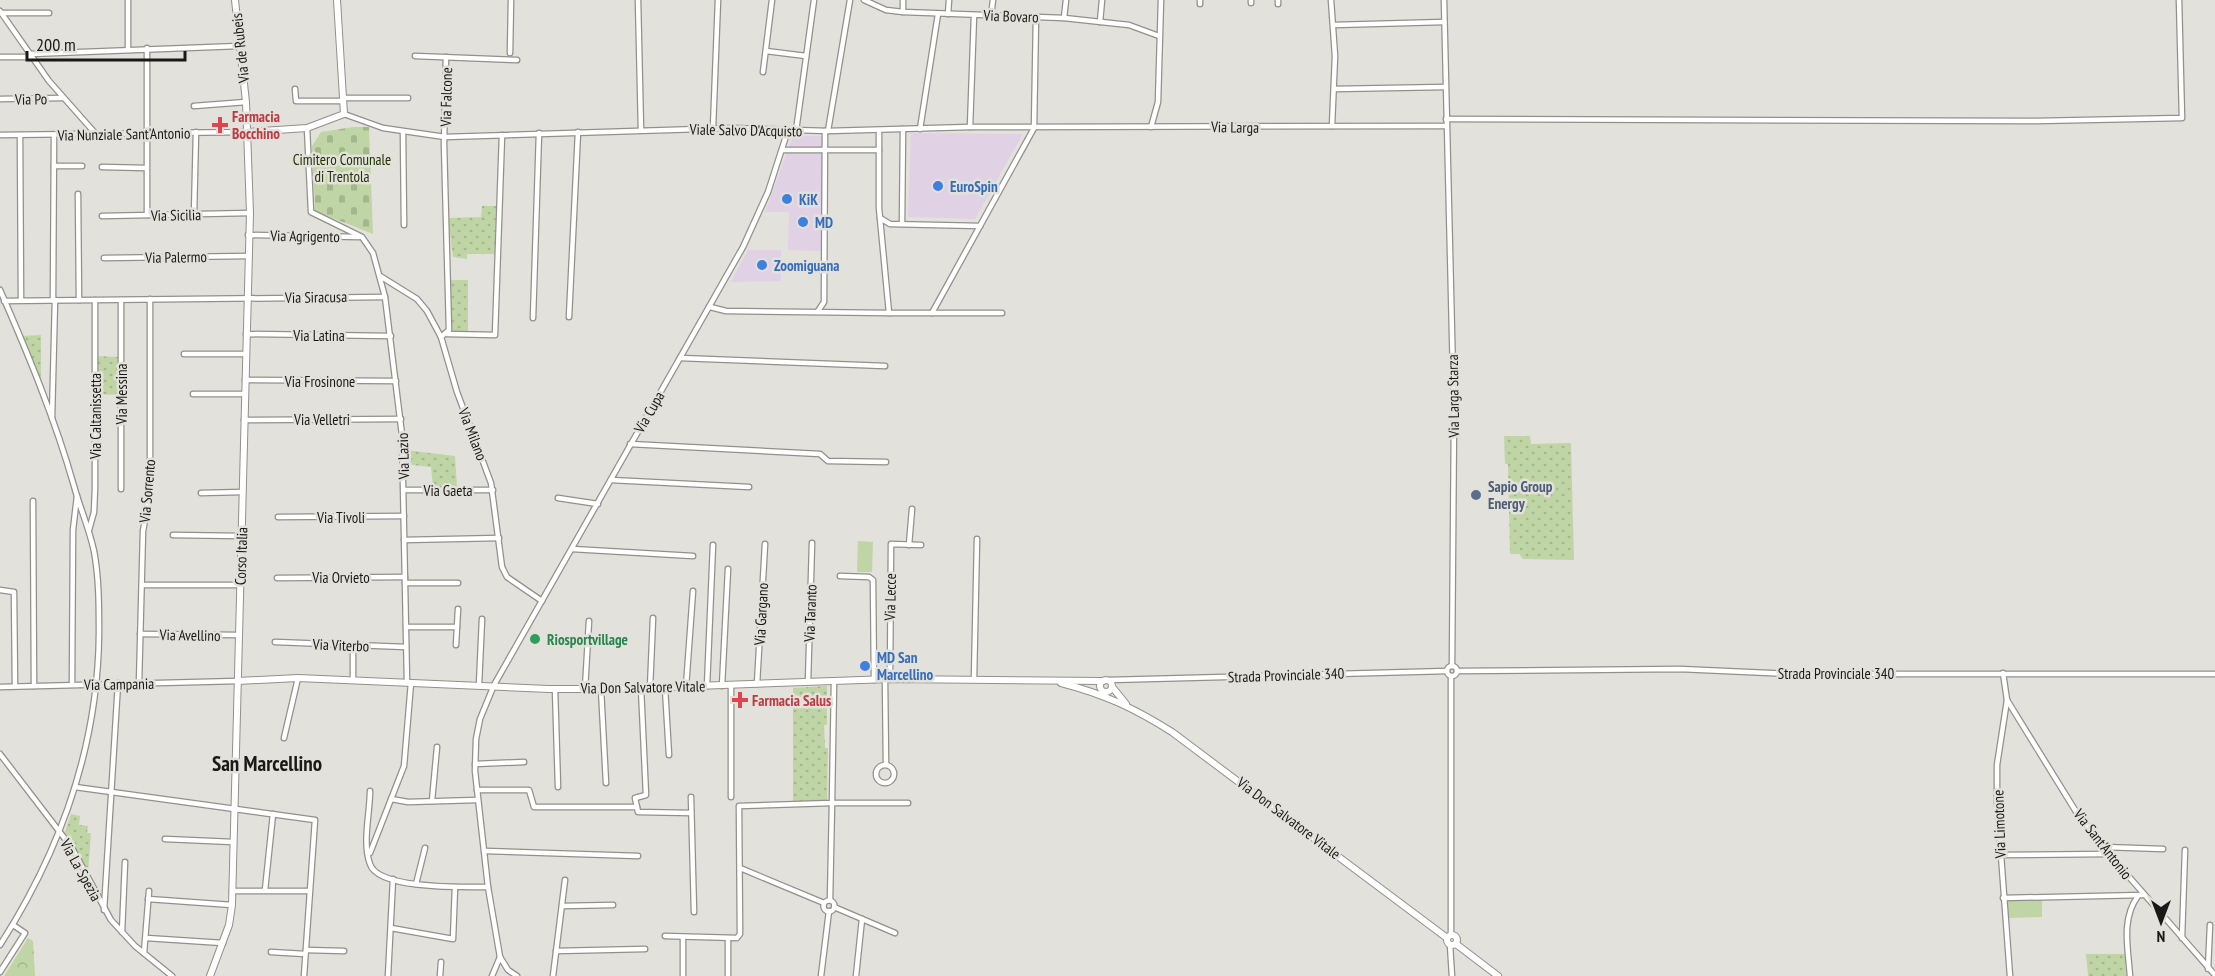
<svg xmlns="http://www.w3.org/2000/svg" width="2215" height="976" viewBox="0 0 2215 976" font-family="'PT Sans Narrow',sans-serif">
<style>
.commercial{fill:#e0d1e4}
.grass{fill:url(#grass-dots)}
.cemetery{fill:url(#cemetery-stones)}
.park{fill:url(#park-crowns)}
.pitch{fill:#c0d5a5}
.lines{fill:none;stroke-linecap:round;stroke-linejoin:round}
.minor-casing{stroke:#92908a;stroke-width:7}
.tertiary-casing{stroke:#92908a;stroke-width:8}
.minor{stroke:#fff;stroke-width:4.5}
.tertiary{stroke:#fff;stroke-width:6}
.health-dot{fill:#e0444e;stroke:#e3e1db;stroke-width:2}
.shop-dot{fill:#3f7fe0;stroke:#e3e1db;stroke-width:2}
.service-dot{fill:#5c6f8a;stroke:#e3e1db;stroke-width:2}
.leisure-dot{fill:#2e9e5b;stroke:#e3e1db;stroke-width:2}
.labels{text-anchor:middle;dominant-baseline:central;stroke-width:5;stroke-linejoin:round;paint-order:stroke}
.street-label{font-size:15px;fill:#1a1917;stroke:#e3e1db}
.health-label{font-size:15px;font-weight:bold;fill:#be3a42;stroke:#e3e1db;text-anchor:start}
.park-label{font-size:15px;fill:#233403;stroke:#e3e1db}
.shop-label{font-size:15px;font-weight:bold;fill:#366cbe;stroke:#e3e1db;text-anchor:start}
.service-label{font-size:15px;font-weight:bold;fill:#4e5e75;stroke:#e3e1db;text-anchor:start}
.leisure-label{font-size:15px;font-weight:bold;fill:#27864d;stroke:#e3e1db;text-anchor:start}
.district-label{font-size:21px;font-weight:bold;fill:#1a1917;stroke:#e3e1db}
</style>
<defs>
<pattern id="grass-dots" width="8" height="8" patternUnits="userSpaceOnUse" patternTransform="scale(1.5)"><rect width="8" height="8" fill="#c0d5a5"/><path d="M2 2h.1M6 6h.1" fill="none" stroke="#a4b68d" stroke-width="1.8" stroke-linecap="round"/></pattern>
<pattern id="cemetery-stones" width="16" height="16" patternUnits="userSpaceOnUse" patternTransform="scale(1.5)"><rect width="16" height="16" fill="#c0d5a5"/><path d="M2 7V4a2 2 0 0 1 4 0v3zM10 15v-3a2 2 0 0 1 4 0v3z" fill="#a4b68d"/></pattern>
<pattern id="park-crowns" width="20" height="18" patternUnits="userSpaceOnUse" patternTransform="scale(1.5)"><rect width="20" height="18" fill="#c0d5a5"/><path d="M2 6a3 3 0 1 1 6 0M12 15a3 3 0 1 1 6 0" fill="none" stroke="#a4b68d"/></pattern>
</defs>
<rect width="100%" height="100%" fill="#e3e1db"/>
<g class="commercial">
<polygon points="911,133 1023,134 975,219 908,217"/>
<polygon points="793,136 823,136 821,251 788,250 789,212 765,212"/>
<polygon points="748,250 781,250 781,281 731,282"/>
</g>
<g class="grass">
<polygon points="482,206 496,206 495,254 467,254 467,259 453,257 448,218 481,217"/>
<polygon points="449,280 468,280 468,332 451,331"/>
<polygon points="41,335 41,384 21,336"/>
<polygon points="97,356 119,357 119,395 97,394"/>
<polygon points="1504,436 1530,436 1531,444 1571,443 1574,560 1523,559 1519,554 1510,554 1508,464 1505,464"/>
<polygon points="405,450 455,456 457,488 433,488 431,467 405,464"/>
<polygon points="827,686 827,725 824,725 825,748 828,748 827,801 793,802 793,688"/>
<polygon points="71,814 80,816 79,825 88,826 87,833 91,833 88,873 65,832"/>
<polygon points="2086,954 2125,954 2126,976 2088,976"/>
</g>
<polygon class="cemetery" points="353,127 369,127 373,234 315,211 312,146 321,132"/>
<polygon class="park" points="28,938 33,941 35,976 4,976"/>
<g class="pitch">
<polygon points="858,541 873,542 872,572 857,572"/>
<polygon points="2042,899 2042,917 2007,918 2007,900"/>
</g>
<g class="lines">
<defs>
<g id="minor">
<polyline points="638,0 641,130"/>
<polyline points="864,0 886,10 903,12 1064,18 1129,25 1159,36"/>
<polyline points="1200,0 1200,4"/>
<polyline points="1251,0 1251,3"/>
<polyline points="1278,0 1278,4"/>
<polyline points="1331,0 1335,56 1332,126"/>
<polyline points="1444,0 1454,418 1452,666"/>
<polyline points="0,11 49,81 95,133"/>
<polyline points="903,12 903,0"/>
<polyline points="0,13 49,13"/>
<polyline points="948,14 949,0"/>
<polyline points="991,16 993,0"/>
<polyline points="1064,18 1066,0"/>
<polyline points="1100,22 1102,0"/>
<polyline points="1334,25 1444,22"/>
<polyline points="147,48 147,215"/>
<polyline points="128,49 128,0"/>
<polyline points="766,51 806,56"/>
<polyline points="510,53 511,0"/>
<polyline points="30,54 239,46"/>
<polyline points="415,56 517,60"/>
<polyline points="0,57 32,57"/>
<polyline points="763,72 772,0"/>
<polyline points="295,89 296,101 343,101"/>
<polyline points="1334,89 1445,87"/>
<polyline points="343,98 408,98"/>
<polyline points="0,99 63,98"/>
<polyline points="194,106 246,102"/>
<polyline points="344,114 383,128 445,137 732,128 828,131 970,127 1446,126"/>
<polyline points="1446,119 2036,121 2182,118 2179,0"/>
<polyline points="970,127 974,15"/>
<polyline points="1151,127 1158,102 1161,0"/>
<polyline points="307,128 311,212 362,237 373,253 385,297 402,435 407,682"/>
<polyline points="713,128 718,0"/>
<polyline points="920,129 938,14"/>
<polyline points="796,131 814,0"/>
<polyline points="828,131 850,0"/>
<polyline points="403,132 404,225"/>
<polyline points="0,135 247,132"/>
<polyline points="20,135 21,300"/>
<polyline points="782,150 879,150"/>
<polyline points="54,166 82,166"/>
<polyline points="102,167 146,168"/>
<polyline points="78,194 79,300"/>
<polyline points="194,215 196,132"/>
<polyline points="102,216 250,213"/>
<polyline points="880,218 890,224 980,226"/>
<polyline points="902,224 903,129"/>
<polyline points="248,235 359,237"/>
<polyline points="104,258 249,256"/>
<polyline points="380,276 417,299 427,311 441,337 457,392 491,483 502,567 507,577 542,601"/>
<path d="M0 290C28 354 55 419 74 486 80 508 89 528 94 551 99 578 99 606 99 633 98 746 61 850 0 945"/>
<polyline points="53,300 54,135"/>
<polyline points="121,300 121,489"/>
<polyline points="4,301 385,297"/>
<polyline points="710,307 726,311 889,313 879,208 879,130"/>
<polyline points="818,311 824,302 825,131"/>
<polyline points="889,313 1002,313"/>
<polyline points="932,313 1034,128 1036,17"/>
<polyline points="569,317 578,132"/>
<polyline points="533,318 539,133"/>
<polyline points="246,334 391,336"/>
<polyline points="447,334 495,335 502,135"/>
<polyline points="441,337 449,330 444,144 446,57"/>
<polyline points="184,354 246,354"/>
<polyline points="680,358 885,366"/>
<polyline points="245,380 396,381"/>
<polyline points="193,394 244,394"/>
<polyline points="52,418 55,300"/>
<polyline points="244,420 401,419"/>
<polyline points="630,444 820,454 828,461 886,462"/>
<polyline points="611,480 749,487"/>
<polyline points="404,490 493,490"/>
<polyline points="201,493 242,492"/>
<polyline points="558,498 598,504"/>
<polyline points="33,501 34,686"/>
<polyline points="278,517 404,516"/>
<polyline points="89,530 94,512 95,488 95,300"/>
<polyline points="173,535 241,536"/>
<polyline points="404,540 499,538"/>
<polyline points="909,545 912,509"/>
<polyline points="572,549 693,556"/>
<polyline points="840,576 869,577 873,580 874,680"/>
<polyline points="277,578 405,577"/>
<polyline points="405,583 458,583"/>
<polyline points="142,585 240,585"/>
<polyline points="0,590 14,592 15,686"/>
<polyline points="406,627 457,627"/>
<polyline points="140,634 239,635"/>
<polyline points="275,642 406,647"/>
<polyline points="456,645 458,609"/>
<circle cx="1452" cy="671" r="5"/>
<polyline points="1457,671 1680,669 1789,674 2215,674"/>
<polyline points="2003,673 2007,700 1997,765 1997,801 2010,976"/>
<polyline points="890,679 891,544 921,545"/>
<polyline points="974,679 977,539"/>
<polyline points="353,680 353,645"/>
<polyline points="885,680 886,764"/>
<polyline points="1109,680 1447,671"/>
<polyline points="808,682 812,543"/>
<polyline points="139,683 143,531 150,493 150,299"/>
<polyline points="72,684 73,530 77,496"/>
<polyline points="757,684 765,544"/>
<polyline points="479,685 482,619"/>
<polyline points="707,686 713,545"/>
<polyline points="722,686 728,569"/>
<polyline points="731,686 731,797"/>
<polyline points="0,687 238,681"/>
<polyline points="686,687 693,591"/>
<polyline points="641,688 646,795 635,798 638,812 691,813"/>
<polyline points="650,688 653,618"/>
<polyline points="665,688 669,755"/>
<polyline points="555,689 558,787"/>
<polyline points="585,689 589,621"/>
<polyline points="601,689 606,783"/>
<polyline points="2007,700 2075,810 2109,854 2215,975"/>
<polyline points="284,738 298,678"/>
<polyline points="0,754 72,848 111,920 135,946 172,976"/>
<polyline points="475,764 524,762"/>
<circle cx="885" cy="774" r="9"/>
<polyline points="75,787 315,820 304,976"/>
<polyline points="477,790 529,790 534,807 637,807"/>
<path d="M370 791C370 813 362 843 370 864 378 890 466 887 488 887"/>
<polyline points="691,797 694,912"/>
<polyline points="391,799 408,802 477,800"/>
<polyline points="432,801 437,747"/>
<polyline points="165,839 233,842"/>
<polyline points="2104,847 2163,849"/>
<polyline points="485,851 638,856"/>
<polyline points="370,853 404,766 411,683"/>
<polyline points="1999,855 2109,854"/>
<polyline points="740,868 824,903"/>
<polyline points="416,884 425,848"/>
<polyline points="265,890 273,814"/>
<polyline points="232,891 309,891"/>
<polyline points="2003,898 2143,895"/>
<polyline points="148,899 232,905"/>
<polyline points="830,900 832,803 908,803"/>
<circle cx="829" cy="906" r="5.5"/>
<polyline points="562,906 613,905"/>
<polyline points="834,907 895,933"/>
<polyline points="104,910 118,683"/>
<polyline points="391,928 453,939 455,887"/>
<polyline points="122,932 125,862"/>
<polyline points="1451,935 1451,676"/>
<polyline points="665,936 737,938 740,934 739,806 832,803 834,682"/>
<polyline points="146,938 223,943"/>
<polyline points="728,938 728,976"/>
<polyline points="2182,938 2185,850"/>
<polyline points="1450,945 1452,976"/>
<polyline points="306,950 344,951"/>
<polyline points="556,951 645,949"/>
<polyline points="271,952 305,954"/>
<polyline points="144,953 149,891"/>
<polyline points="500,957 508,970 517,976"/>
<polyline points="2208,969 2210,925"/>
<polyline points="0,972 25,933 13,925"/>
<polyline points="388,976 393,879"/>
<polyline points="440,976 441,962"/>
<polyline points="492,976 500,957 488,887 475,771 476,739 480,719 494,685 743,247 768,192 788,130"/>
<polyline points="553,976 565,880"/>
<polyline points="683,976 683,937"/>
<polyline points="821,976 829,911"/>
<polyline points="856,976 862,919"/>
<path d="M2130 976C2128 948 2121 919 2138 896"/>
</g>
<g id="tertiary">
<polyline points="247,132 307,128 344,114 337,0"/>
<circle cx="1106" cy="686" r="6"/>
<polyline points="238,681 298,678 549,689 612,689 890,679 1103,681"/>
<path d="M1061 683C1104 694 1134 708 1172 732L1447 938"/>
<polyline points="1113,688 1126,704"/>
<circle cx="1452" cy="940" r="5"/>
<polyline points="1456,944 1498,976"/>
<polyline points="210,976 229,925 232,905 250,213 246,102 235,0"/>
</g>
</defs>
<use href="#minor" class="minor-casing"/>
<use href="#tertiary" class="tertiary-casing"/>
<use href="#minor" class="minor"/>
<use href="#tertiary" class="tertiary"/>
</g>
<g class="health-dot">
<path d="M217 116h6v6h6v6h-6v6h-6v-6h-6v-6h6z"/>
<path d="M737 691h6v6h6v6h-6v6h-6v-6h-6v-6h6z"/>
</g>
<g class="shop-dot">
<circle cx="938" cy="186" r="6"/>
<circle cx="787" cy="199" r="6"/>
<circle cx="803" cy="222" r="6"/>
<circle cx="762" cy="265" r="6"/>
<circle cx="865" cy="666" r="6"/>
</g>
<circle class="service-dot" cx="1476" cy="495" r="6"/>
<circle class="leisure-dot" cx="535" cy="639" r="6"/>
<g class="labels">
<g class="street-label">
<text transform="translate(1011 16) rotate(2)">Via Bovaro</text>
<text transform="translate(240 48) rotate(-96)">Via de Rubeis</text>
<text transform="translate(446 97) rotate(-89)">Via Falcone</text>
<text transform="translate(31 99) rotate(-1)">Via Po</text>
<text transform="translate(1235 127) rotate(1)">Via Larga</text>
<text transform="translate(746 130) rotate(1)">Viale Salvo D'Acquisto</text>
<text transform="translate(124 134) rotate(-1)">Via Nunziale Sant'Antonio</text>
<text transform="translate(176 215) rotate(-1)">Via Sicilia</text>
<text transform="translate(305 236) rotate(1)">Via Agrigento</text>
<text transform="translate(176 257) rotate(-1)">Via Palermo</text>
<text transform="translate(316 297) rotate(-1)">Via Siracusa</text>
<text x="319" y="335">Via Latina</text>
<text x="320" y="381">Via Frosinone</text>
<text transform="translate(121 394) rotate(-90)">Via Messina</text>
<text transform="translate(1453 396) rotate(-91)">Via Larga Starza</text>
<text transform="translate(649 412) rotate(-60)">Via Cupa</text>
<text transform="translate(95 416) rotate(-90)">Via Caltanissetta</text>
<text x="322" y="419">Via Velletri</text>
<text transform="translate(473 434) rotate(69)">Via Milano</text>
<text transform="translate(403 456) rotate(-92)">Via Lazio</text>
<text x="448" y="490">Via Gaeta</text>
<text transform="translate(147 491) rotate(-85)">Via Sorrento</text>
<text x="341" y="517">Via Tivoli</text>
<text transform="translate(241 556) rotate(-88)">Corso Italia</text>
<text x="341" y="577">Via Orvieto</text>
<text transform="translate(890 597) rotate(-89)">Via Lecce</text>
<text transform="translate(810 613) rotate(-88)">Via Taranto</text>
<text transform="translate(761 614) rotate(-87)">Via Gargano</text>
<text transform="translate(190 635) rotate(1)">Via Avellino</text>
<text transform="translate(341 645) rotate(2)">Via Viterbo</text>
<text x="1836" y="673">Strada Provinciale 340</text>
<text transform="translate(1286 675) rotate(-2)">Strada Provinciale 340</text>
<text transform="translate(119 684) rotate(-1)">Via Campania</text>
<text transform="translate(643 687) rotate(-1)">Via Don Salvatore Vitale</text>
<text transform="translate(1289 818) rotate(37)">Via Don Salvatore Vitale</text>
<text transform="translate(1999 824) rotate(-92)">Via Limotone</text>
<text transform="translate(2103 844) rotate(52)">Via Sant'Antonio</text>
<text transform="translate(81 870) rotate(61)">Via La Spezia</text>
</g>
<g class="health-label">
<text x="232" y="116">Farmacia<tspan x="232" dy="17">Bocchino</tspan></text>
<text x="752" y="700">Farmacia Salus</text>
</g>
<g class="park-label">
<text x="342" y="159">Cimitero Comunale<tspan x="342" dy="17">di Trentola</tspan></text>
</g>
<g class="shop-label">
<text x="950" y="186">EuroSpin</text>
<text x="799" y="199">KiK</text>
<text x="815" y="222">MD</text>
<text x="774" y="265">Zoomiguana</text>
<text x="877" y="657">MD San<tspan x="877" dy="17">Marcellino</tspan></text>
</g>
<g class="service-label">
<text x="1488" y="486">Sapio Group<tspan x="1488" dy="17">Energy</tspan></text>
</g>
<g class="leisure-label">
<text x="547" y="639">Riosportvillage</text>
</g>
<g class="district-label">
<text x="267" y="763">San Marcellino</text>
</g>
</g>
<g transform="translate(2161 922) rotate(180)" stroke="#e3e1db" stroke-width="4.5" paint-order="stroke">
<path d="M0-4.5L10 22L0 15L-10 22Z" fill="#1a1917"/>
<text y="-9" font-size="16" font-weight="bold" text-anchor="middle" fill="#1a1917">N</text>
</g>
<path d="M27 51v9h158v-9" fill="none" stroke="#1a1917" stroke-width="3"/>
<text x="36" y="51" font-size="18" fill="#1a1917" stroke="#e3e1db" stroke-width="4.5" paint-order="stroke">200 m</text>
</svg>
